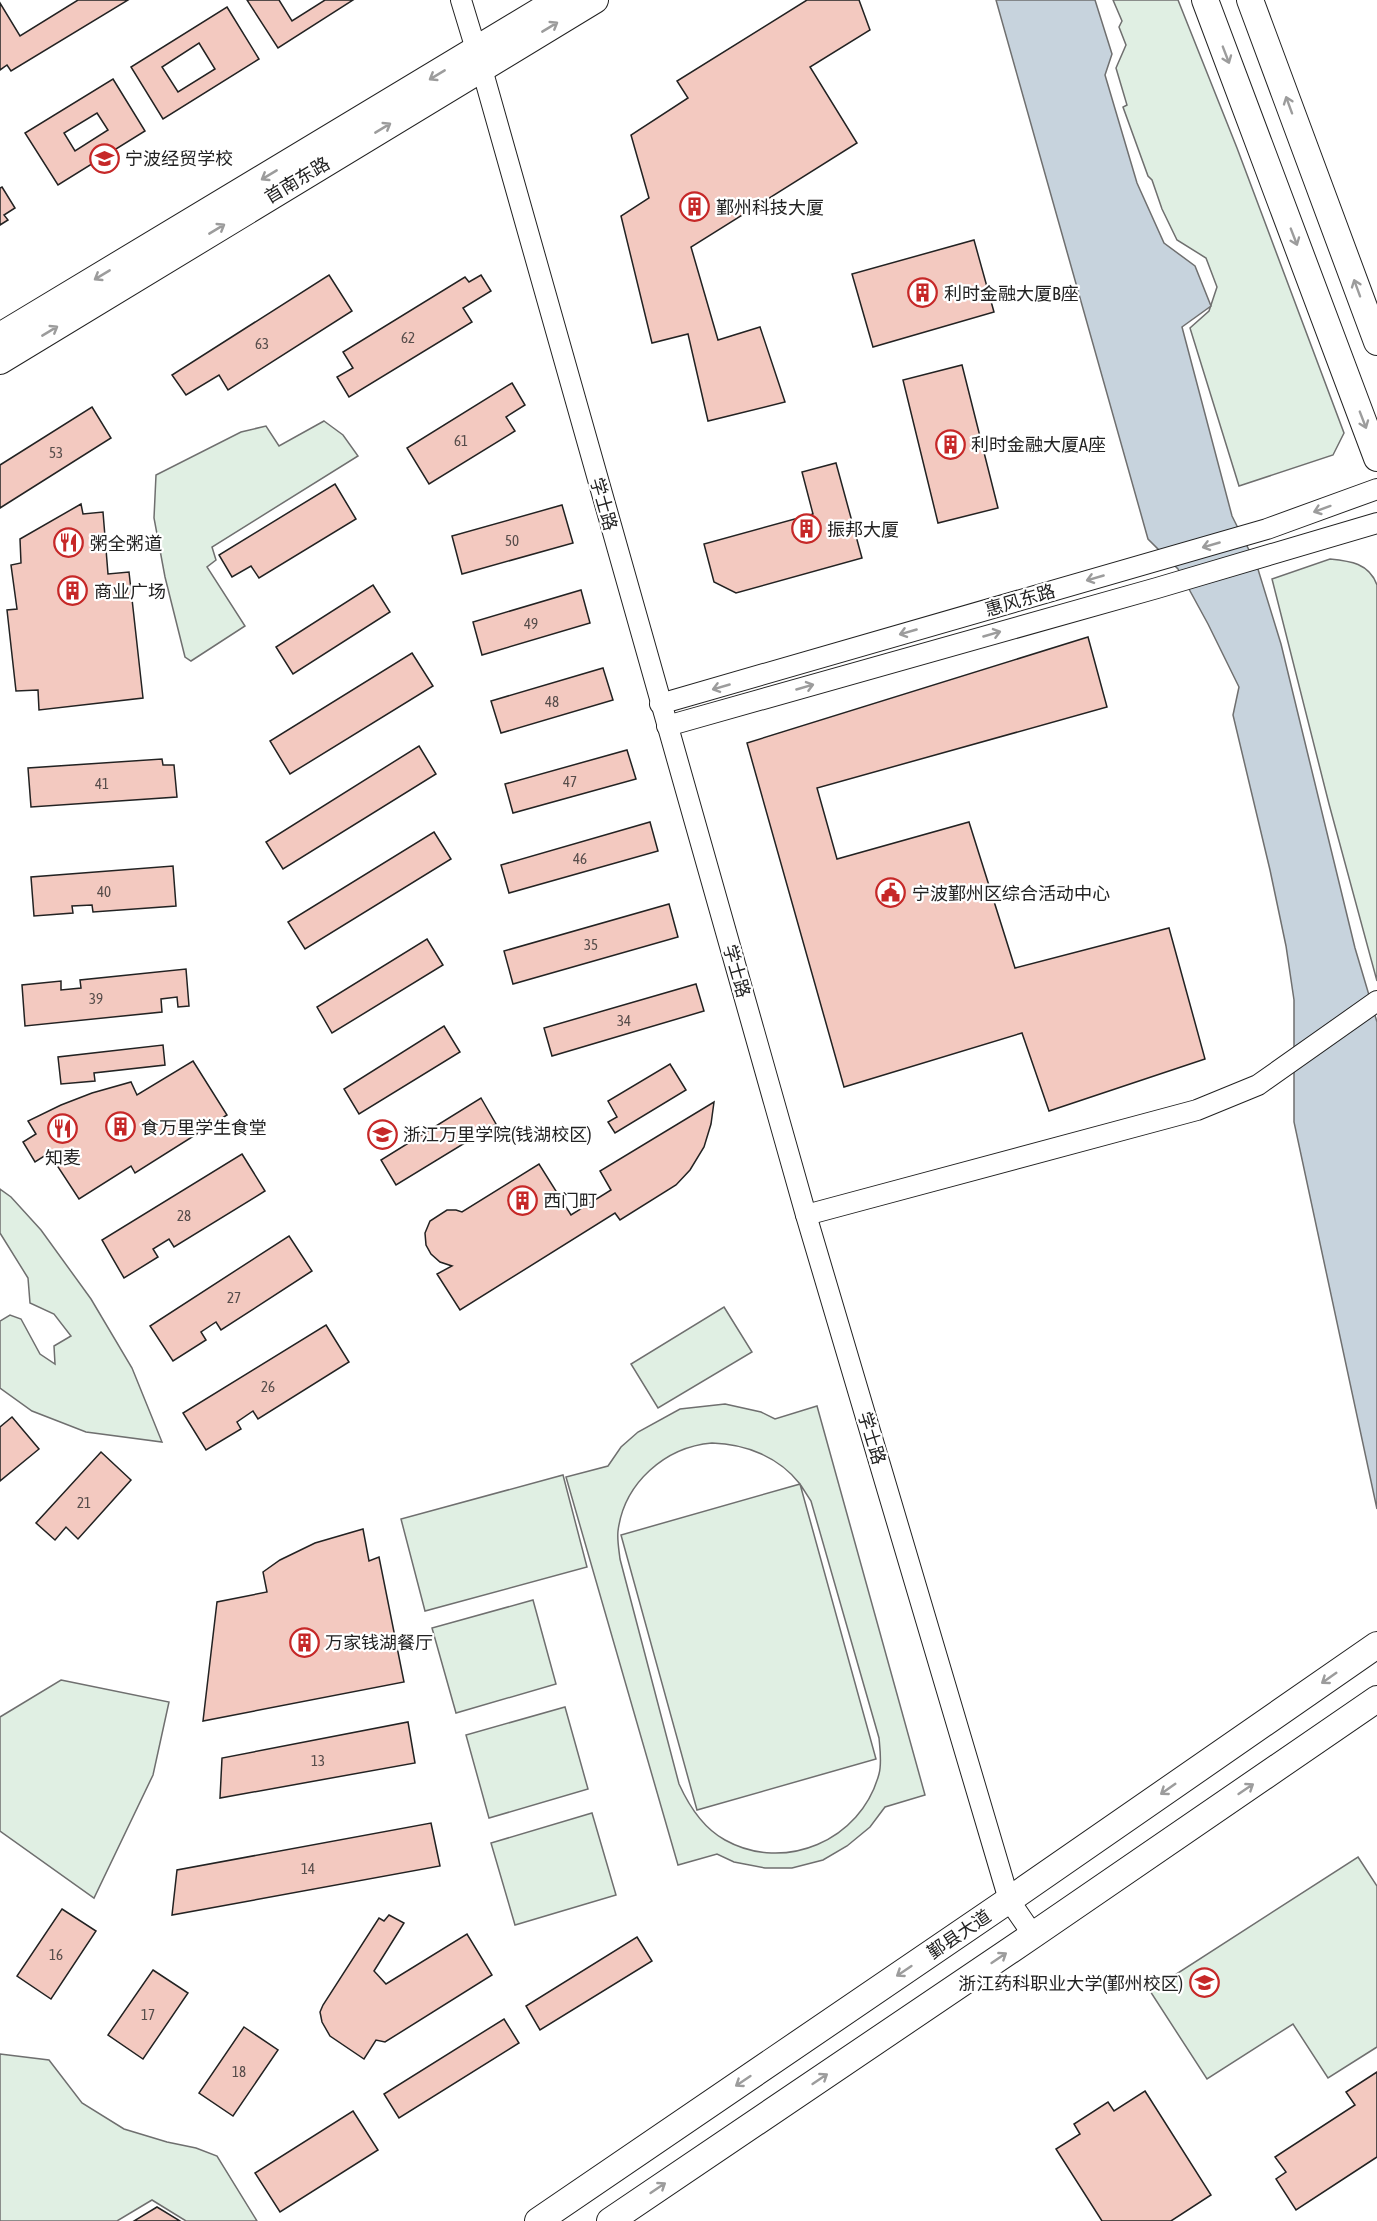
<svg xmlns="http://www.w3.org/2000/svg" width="1377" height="2221" viewBox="0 0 1377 2221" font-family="'Asap Condensed','Noto Sans SC',sans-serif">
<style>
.green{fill:#e0efe3;stroke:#6f6f6f;stroke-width:1.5;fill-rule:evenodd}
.water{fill:#c7d3dd;stroke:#6f6f6f;stroke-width:1.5}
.building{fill:#f3c9c0;stroke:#222;stroke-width:1.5;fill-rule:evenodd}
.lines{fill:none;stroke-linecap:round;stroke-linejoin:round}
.minor-casing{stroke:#222;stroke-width:22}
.major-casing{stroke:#222;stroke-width:28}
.minor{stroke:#fff;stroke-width:20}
.major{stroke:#fff;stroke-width:26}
.oneway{stroke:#9c9c9c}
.labels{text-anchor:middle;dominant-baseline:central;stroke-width:4.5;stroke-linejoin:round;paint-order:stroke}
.number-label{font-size:15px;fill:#564c4a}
.poi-label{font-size:18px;fill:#222;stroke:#fff;text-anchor:start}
.street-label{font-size:18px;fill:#222;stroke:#fff}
</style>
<rect width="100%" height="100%" fill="#fff"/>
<g class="green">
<polygon points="1113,0 1178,0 1237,148 1344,433 1333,455 1239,486 1190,328 1209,311 1217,287 1206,258 1177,240 1162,209 1152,180 1148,176 1123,107 1127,105 1116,68 1126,45 1119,27 1122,21"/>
<polygon points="324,421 343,435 358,456 212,547 216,560 207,567 245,626 191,661 185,657 165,577 154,518 156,475 241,432 266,426 279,446"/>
<path d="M1330 559C1350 561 1369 563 1377 585V981L1329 804 1272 579Z"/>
<polygon points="0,1189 11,1197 41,1230 91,1299 132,1368 162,1442 86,1432 32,1411 0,1388 0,1321 10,1315 21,1319 40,1354 55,1364 54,1346 71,1336 54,1314 30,1303 28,1278 0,1233"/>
<polygon points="724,1307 752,1352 658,1408 631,1364"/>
<path d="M725 1404 761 1412 775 1419 817 1406 925 1795 885 1807 870 1827 847 1846 823 1860 792 1868H765L734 1862 717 1854 678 1865 566 1477 608 1466 621 1447 638 1432 680 1409ZM712 1443C746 1444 779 1457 800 1484L621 1535 697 1810 876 1759 800 1484 811 1501 879 1738C880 1749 882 1763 879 1774 861 1841 784 1873 725 1840 703 1828 689 1806 679 1784L620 1559C619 1550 617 1540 618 1531 624 1483 665 1447 712 1443Z"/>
<polygon points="563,1475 587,1567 425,1611 401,1519"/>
<polygon points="533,1600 556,1684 456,1713 432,1628"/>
<polygon points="61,1680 169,1702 153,1775 94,1898 0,1831 0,1717"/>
<polygon points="565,1707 588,1789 489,1818 466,1735"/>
<polygon points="592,1813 616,1895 515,1925 491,1843"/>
<polygon points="1358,1857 1377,1886 1377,2047 1328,2078 1293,2024 1207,2079 1150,1991"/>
<polygon points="0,2054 49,2060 82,2103 124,2129 167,2142 196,2148 217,2156 257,2221 186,2221 152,2200 117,2221 0,2221"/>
</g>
<polygon class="water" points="996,0 1095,0 1112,54 1105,75 1137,183 1164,243 1195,266 1211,306 1182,327 1232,516 1257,566 1281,644 1355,948 1377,1022 1377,1509 1294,1122 1294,1000 1286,946 1270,870 1233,715 1239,687 1208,624 1178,569 1148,539"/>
<g class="building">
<polygon points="78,0 128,0 11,71 7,65 0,70 0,3 20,36"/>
<polygon points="247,0 279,0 292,21 325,0 353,0 278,48"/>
<polygon points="807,0 859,0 870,30 810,67 857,143 691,247 718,340 760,327 785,402 708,421 688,334 652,343 621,216 649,198 631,135 688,98 677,81"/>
<path d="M227 7 259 59 163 119 131 67ZM199 43 215 69 178 92 162 67Z"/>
<path d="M113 79 145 131 58 185 25 133ZM97 113 108 130 75 151 64 133Z"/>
<polygon points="2,187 15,208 4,215 8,220 0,225 0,188"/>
<polygon points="974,240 994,312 873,347 852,274"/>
<polygon points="329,275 352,311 228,390 219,375 186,395 172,375"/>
<polygon points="481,275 491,291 463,308 472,322 349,397 337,377 353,368 343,352 465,277 469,282"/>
<polygon points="962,365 998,508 938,523 903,380"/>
<polygon points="512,383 525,405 506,417 515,431 429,484 407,448"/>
<polygon points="92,407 111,438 0,508 0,465"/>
<polygon points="836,463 862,558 736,593 714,582 704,544 813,514 802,472"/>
<polygon points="335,484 356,519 259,578 251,566 232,577 219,555"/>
<polygon points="81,504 83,514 103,512 108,574 129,572 143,698 39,710 38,690 16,691 7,610 17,609 11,565 21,563 20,539"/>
<polygon points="562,505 573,543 462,574 452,536"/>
<polygon points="373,585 390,612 293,674 276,647"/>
<polygon points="581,590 590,623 482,655 473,622"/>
<polygon points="1088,637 1107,707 817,788 837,859 969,822 1015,968 1169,928 1205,1059 1049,1111 1022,1033 844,1087 747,743"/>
<polygon points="412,653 433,686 290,774 270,741"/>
<polygon points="603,668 613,700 501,733 491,701"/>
<polygon points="419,746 436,774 283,869 266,842"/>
<polygon points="627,750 636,779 513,813 505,784"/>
<polygon points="162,759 163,765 174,765 177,797 31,807 28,768"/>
<polygon points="650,822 658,851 509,893 501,865"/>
<polygon points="434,832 451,859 305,949 288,922"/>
<polygon points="173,866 176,906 93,912 92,905 72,906 73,913 34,916 31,877"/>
<polygon points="669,904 678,937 513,984 504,951"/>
<polygon points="427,939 443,965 332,1033 317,1007"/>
<polygon points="186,969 189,1006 178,1007 177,997 161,999 162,1012 25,1026 22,985 61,981 61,990 81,988 80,980"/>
<polygon points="696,984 704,1011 552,1056 544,1028"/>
<polygon points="444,1026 460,1052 359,1114 344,1089"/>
<polygon points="163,1045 165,1065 94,1073 95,1081 61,1084 58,1057"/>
<polygon points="193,1061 227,1115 135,1173 131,1166 79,1199 49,1153 35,1162 23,1142 36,1134 28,1121 61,1105 92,1093 131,1082 137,1095"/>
<polygon points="670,1064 686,1090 615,1133 608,1122 617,1117 608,1101"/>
<polygon points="481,1098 496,1124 396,1185 381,1160"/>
<polygon points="714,1102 711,1124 704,1147 690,1170 676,1185 620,1220 615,1213 460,1310 437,1274 452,1266 440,1262 431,1254 426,1245 425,1233 430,1221 447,1210 456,1210 462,1212 539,1164 571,1215 611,1190 600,1171"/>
<polygon points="242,1154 265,1191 174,1247 169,1239 153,1249 158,1257 124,1278 102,1240"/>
<polygon points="289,1236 312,1271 221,1330 216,1322 201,1332 206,1340 173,1361 150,1326"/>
<polygon points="326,1325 349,1362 258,1419 253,1411 237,1422 241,1429 206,1450 183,1413"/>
<polygon points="12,1417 39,1449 0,1481 0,1427"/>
<polygon points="101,1452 131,1480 78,1539 66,1527 55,1540 36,1523"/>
<polygon points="363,1529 369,1561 379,1557 404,1682 203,1721 217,1602 267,1592 263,1572 280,1560 315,1543"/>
<polygon points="408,1722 415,1763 220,1798 222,1758"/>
<polygon points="431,1823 440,1866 172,1915 177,1870"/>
<polygon points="62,1909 96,1931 51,1999 17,1976"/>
<polygon points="389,1915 404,1923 374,1971 386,1984 467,1934 492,1975 385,2042 376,2040 364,2059 330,2036 322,2022 320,2012 323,2005 379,1918 384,1921"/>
<polygon points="637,1937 652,1961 540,2030 526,2006"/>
<polygon points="153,1970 188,1993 143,2059 108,2035"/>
<polygon points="504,2019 519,2043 399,2118 384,2094"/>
<polygon points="244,2027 278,2050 233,2116 199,2093"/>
<polygon points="1377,2072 1377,2157 1296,2210 1276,2179 1286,2172 1275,2157 1355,2105 1346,2092"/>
<polygon points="1145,2091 1211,2195 1171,2221 1102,2221 1056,2149 1080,2134 1074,2124 1108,2102 1114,2111"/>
<polygon points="353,2111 378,2150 280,2212 255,2173"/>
<polygon points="157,2207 180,2221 134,2221"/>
</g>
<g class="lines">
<defs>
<g id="minor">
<polyline points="461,0 482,69 806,1215 1009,1900 1033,1935"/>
<polyline points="660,704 1267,529 1377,489"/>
<polyline points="667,726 1157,588 1377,523"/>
<polyline points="806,1215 1197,1110 1258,1085 1377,1001"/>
</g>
<g id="major">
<polyline points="1205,0 1377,458"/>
<polyline points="1250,0 1377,342"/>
<polyline points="0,336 558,0"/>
<polyline points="0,361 595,0"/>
<polyline points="538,2221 1009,1900 1377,1645"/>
<polyline points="610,2221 1033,1935 1377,1699"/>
</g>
</defs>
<use href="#minor" class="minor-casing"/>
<use href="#major" class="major-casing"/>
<use href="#minor" class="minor"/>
<use href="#major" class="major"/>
</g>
<defs><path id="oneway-shaft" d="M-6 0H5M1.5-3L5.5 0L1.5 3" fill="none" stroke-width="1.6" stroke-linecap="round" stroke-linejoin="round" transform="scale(1.5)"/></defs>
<g class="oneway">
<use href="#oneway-shaft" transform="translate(550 27) rotate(-31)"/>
<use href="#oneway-shaft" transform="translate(1226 55) rotate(69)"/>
<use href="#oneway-shaft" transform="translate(437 75) rotate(149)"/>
<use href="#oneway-shaft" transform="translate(1289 105) rotate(-110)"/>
<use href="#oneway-shaft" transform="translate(383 128) rotate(-31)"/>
<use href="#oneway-shaft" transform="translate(269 175) rotate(149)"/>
<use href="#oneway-shaft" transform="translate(217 229) rotate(-31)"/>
<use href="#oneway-shaft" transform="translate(1294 237) rotate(69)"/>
<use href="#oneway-shaft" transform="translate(102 275) rotate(149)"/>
<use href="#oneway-shaft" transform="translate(1357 288) rotate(-110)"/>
<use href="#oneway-shaft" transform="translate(50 331) rotate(-31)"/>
<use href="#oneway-shaft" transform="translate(1363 420) rotate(69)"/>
<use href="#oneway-shaft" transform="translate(1322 509) rotate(160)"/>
<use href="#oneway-shaft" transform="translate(1211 545) rotate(164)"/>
<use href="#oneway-shaft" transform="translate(1095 578) rotate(164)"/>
<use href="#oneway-shaft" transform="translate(908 632) rotate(164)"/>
<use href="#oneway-shaft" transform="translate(992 634) rotate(-16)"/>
<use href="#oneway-shaft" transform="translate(721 687) rotate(164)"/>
<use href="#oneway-shaft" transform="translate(805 687) rotate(-16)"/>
<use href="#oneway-shaft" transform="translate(1329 1678) rotate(145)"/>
<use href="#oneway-shaft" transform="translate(1168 1789) rotate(145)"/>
<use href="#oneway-shaft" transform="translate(1246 1789) rotate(-34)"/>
<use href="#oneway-shaft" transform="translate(999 1958) rotate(-34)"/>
<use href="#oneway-shaft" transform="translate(904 1971) rotate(146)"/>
<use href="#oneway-shaft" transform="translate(820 2079) rotate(-34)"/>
<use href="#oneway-shaft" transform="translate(743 2081) rotate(146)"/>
<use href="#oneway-shaft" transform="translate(658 2188) rotate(-34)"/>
</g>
<defs>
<symbol id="school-ring" viewBox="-11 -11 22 22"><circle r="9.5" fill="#fff" stroke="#c62828" stroke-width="1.5"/><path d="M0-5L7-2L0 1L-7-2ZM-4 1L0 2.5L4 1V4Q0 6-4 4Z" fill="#c62828"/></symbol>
<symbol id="building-ring" viewBox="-11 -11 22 22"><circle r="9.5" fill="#fff" stroke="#c62828" stroke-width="1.5"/><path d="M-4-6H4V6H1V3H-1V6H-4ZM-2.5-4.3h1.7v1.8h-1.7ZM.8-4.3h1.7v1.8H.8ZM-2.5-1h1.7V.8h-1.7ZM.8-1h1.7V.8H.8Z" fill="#c62828"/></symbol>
<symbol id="restaurant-ring" viewBox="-11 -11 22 22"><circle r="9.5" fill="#fff" stroke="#c62828" stroke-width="1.5"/><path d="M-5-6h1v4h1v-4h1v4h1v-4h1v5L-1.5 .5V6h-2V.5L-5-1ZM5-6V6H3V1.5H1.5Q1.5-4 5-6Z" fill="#c62828"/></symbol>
<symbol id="civic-ring" viewBox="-11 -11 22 22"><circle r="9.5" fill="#fff" stroke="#c62828" stroke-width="1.5"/><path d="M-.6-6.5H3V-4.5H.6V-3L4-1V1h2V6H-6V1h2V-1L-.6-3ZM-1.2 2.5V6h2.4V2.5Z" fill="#c62828"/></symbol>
<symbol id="university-ring" viewBox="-11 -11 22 22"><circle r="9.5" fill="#fff" stroke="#c62828" stroke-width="1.5"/><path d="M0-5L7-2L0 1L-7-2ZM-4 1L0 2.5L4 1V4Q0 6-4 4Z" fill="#c62828"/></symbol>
</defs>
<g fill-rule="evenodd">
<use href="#school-ring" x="88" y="142" width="33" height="33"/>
<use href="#building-ring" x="678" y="190" width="33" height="33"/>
<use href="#building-ring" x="906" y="276" width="33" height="33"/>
<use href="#building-ring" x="934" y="428" width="33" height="33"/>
<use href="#building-ring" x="790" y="512" width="33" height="33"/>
<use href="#restaurant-ring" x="52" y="526" width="33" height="33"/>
<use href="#building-ring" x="56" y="574" width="33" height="33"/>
<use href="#civic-ring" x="874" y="876" width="33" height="33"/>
<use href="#building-ring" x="104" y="1110" width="33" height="33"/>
<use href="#restaurant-ring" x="46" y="1112" width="33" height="33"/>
<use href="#university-ring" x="366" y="1118" width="33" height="33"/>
<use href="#building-ring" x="506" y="1184" width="33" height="33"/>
<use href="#building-ring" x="288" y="1626" width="33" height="33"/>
<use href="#university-ring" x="1188" y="1966" width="33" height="33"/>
</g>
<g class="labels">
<g class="number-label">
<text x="408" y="337">62</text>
<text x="262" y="343">63</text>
<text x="461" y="440">61</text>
<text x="56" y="452">53</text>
<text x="512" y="540">50</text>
<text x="531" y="623">49</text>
<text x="552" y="701">48</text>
<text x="570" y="781">47</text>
<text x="102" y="783">41</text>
<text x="580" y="858">46</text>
<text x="104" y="891">40</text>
<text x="591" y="944">35</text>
<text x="96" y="998">39</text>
<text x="624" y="1020">34</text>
<text x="184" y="1215">28</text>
<text x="234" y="1297">27</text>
<text x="268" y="1386">26</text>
<text x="84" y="1502">21</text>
<text x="318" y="1760">13</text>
<text x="308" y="1868">14</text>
<text x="56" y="1954">16</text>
<text x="148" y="2014">17</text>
<text x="239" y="2071">18</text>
</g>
<g class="poi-label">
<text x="125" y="158">宁波经贸学校</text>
<text x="716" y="207">鄞州科技大厦</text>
<text x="944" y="293">利时金融大厦B座</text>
<text x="971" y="444">利时金融大厦A座</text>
<text x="827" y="529">振邦大厦</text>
<text x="90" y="543">粥全粥道</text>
<text x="94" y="591">商业广场</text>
<text x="912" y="893">宁波鄞州区综合活动中心</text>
<text x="141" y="1127">食万里学生食堂</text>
<text x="403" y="1134">浙江万里学院(钱湖校区)</text>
<text x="63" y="1157" text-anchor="middle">知麦</text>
<text x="543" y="1200">西门町</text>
<text x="325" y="1642">万家钱湖餐厅</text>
<text x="1183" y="1983" text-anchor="end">浙江药科职业大学(鄞州校区)</text>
</g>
<g class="street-label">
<text transform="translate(297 180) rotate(-31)">首南东路</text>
<text transform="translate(604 504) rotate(74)">学士路</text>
<text transform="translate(1020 600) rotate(-16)">惠风东路</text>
<text transform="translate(737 971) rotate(74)">学士路</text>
<text transform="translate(872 1438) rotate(73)">学士路</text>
<text transform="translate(959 1934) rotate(-34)">鄞县大道</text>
</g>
</g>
</svg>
